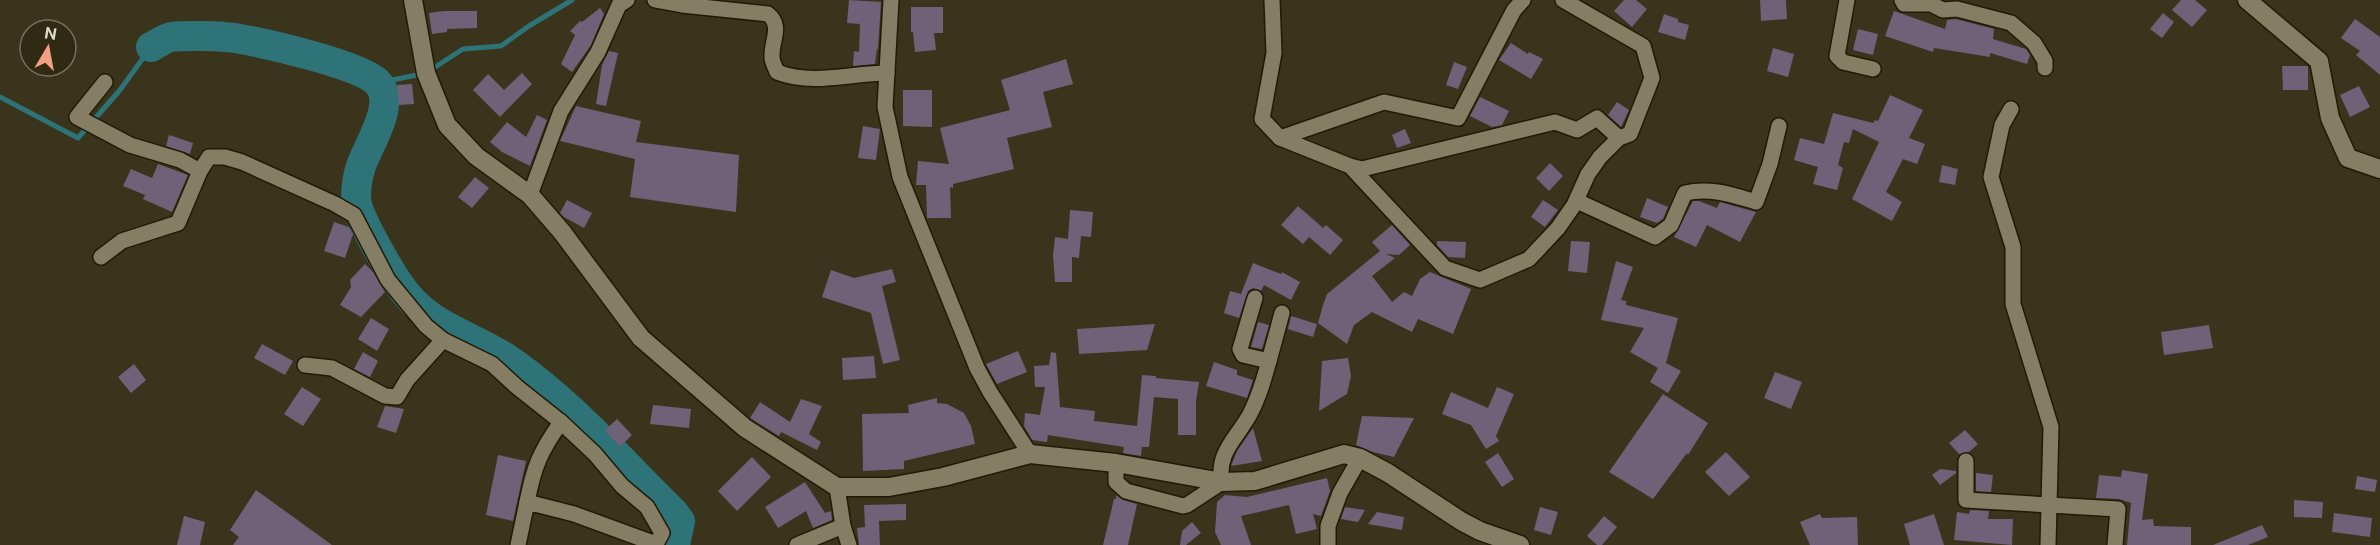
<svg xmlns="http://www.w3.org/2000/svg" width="2380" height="545" viewBox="0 0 2380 545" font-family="'Public Sans',sans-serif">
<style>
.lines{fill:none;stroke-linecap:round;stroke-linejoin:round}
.stream{stroke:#2d7377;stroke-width:5}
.river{stroke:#2d7377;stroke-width:30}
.building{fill:#6e6178}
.minor-casing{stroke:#211b05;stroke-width:18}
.tertiary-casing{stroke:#211b05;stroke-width:21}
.minor{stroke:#857e65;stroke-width:15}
.tertiary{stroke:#857e65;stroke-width:18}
</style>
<rect width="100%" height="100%" fill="#3a341d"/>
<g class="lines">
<g class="stream">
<polyline points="378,83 426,73 463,49 501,46 529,26 572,0"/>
<polyline points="0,97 78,138 120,90 151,47"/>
</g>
<path class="river" d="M151 47C157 44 165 38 171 37 183 35 222 36 235 38 264 43 358 64 377 82 398 102 368 145 361 166 358 175 356 189 356 198 357 216 387 266 398 283 428 329 471 333 512 362 572 404 622 462 674 513L680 521 675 545"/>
</g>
<g class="building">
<polygon points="849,0 881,2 878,49 877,49 875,64 853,66 854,51 859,52 860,24 847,23"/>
<polygon points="1624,0 1636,0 1647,9 1632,27 1614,11"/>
<polygon points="1760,0 1786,0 1787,19 1761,21"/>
<polygon points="2181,0 2195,0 2207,10 2192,27 2172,10"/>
<polygon points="911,7 943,7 943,33 934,33 936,50 915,52 913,32 911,32"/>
<polygon points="600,8 604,14 591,45 572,72 561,64 575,35 570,31 580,21 582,22"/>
<polygon points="444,11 477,11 477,28 447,29 447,32 432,34 429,13"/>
<polygon points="1894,11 1945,29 1947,20 1956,19 1994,29 1993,39 2026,49 2030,55 2027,64 1990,53 1990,57 1934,48 1933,52 1885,36"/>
<polygon points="2163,13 2174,22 2162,38 2150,29"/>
<polygon points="1664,14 1678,19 1678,22 1689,25 1685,40 1658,32"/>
<polygon points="2355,19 2380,37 2380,75 2356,55 2360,51 2341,38"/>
<polygon points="1858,29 1878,34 1873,55 1853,50"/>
<polygon points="1511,43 1528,54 1529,52 1543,59 1531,79 1499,60"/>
<polygon points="1773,48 1794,54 1788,77 1767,71"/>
<polygon points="609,51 618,53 606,106 596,104 602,65"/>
<polygon points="1066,59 1073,84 1043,92 1052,127 1007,138 1014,169 953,184 953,188 950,187 951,218 927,218 926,185 916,185 918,161 949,164 940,128 1010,110 1001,80"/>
<polygon points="1454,62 1467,67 1458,89 1446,85"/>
<polygon points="2282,66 2308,66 2308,90 2283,90"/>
<polygon points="522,73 532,84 500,117 473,90 488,74 504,90"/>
<polygon points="412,84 414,104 399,105 397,85"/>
<polygon points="2359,86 2370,107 2350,117 2340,95"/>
<polygon points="903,90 932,90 932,127 903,126"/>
<polygon points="1890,95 1923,110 1909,138 1925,144 1917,164 1903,159 1886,192 1902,202 1892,221 1852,199 1879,142 1853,129 1849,143 1844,142 1838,165 1843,168 1837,190 1813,184 1818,167 1794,160 1800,138 1824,144 1833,113 1873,123 1875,120 1878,121"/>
<polygon points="1480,97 1509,111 1502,125 1492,127 1470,116"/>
<polygon points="1617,102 1629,110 1621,127 1608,115"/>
<polygon points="576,106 641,121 636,142 739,155 736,212 630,197 635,159 560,141"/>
<polygon points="537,115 547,120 530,166 502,152 490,142 507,122 526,137"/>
<polygon points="863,126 880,129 876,160 858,158"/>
<polygon points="1405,129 1411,143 1397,148 1392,135"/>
<polygon points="169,135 193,143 190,154 166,146"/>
<polygon points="1550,163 1563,176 1549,191 1536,178"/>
<polygon points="158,164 188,175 172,212 143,199 145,195 123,186 131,169 152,178"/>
<polygon points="1942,165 1958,169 1955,185 1939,182"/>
<polygon points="475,177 489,188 472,208 458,197"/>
<polygon points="1647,198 1668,207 1663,219 1657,223 1640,217"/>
<polygon points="567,200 592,213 584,228 564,217 560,213"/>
<polygon points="1543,200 1558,210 1545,227 1531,217"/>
<polygon points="1693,201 1699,201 1717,208 1720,202 1756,212 1740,242 1707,225 1696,247 1674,237"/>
<polygon points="1298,206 1323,228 1326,225 1343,240 1330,255 1309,237 1303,244 1281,225"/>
<polygon points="1070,210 1093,212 1091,237 1081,236 1079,258 1072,257 1072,282 1055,282 1053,255 1055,237 1068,239"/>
<polygon points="334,222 349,227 353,234 345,258 324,251"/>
<polygon points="1392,225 1410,245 1399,255 1386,254 1395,258 1372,276 1392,302 1404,292 1412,296 1420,279 1430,272 1471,289 1453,334 1418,319 1412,332 1372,312 1354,325 1347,344 1318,323 1323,305 1327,294 1380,251 1372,242"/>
<polygon points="1437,241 1466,242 1465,258 1448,257 1437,245"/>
<polygon points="1571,241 1590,242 1587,273 1568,271"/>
<polygon points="1616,261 1633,267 1621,300 1626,301 1626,305 1678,318 1666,363 1681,371 1668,393 1650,382 1658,368 1630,352 1644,328 1601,320"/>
<polygon points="1253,263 1281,274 1282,272 1300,282 1291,300 1264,285 1261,291 1253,288 1248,291 1239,318 1224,313 1230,291 1241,294"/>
<polygon points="365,264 373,272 385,292 361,317 340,305 351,287 350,280"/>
<polygon points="892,269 896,282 882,286 900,360 883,364 871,313 822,297 831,270 854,278"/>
<polygon points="1291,316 1317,324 1313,337 1288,329"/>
<polygon points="371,318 389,329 377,351 358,339"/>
<polygon points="1258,322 1269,325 1262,349 1251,347"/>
<polygon points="1155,324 1147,350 1079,354 1077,329"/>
<polygon points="2209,325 2213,348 2164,355 2161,332"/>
<polygon points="262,344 293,361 285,375 254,358"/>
<polygon points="1018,351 1027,372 997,384 986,364"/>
<polygon points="363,352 378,361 370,377 354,369"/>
<polygon points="1051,352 1056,353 1060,407 1095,411 1094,421 1137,426 1142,375 1156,376 1156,378 1199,382 1196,401 1196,435 1178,435 1178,399 1154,397 1149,447 1142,447 1141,456 1123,453 1124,447 1048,435 1047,442 1032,440 1024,426 1025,413 1040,415 1045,387 1035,387 1034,366 1049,365"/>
<polygon points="874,356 876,378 843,380 842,358"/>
<polygon points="1348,358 1351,376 1347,394 1319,411 1322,361"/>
<polygon points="1214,362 1237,370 1237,375 1253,380 1247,398 1206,386"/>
<polygon points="134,364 146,380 131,393 118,377"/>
<polygon points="1775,372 1802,382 1791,409 1764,398"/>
<polygon points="302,387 321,399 303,426 284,414"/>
<polygon points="1497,387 1514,394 1496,436 1499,441 1486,449 1471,425 1442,414 1451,392 1488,408"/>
<polygon points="1663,394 1708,423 1688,455 1687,453 1653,499 1609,472"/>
<polygon points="937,398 937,403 947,404 964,413 971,426 975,444 904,461 904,469 863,471 862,414 909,413 908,405"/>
<polygon points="801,399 822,406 809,434 821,442 817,450 781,432 779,436 750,418 760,402 790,422"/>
<polygon points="653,405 691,409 689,428 650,424"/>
<polygon points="385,406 404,409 396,433 377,427"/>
<polygon points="1362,416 1414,418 1394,457 1373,452 1356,445"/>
<polygon points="617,419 632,435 620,447 605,430"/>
<polygon points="1253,428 1262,461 1231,466 1237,451"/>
<polygon points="1965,430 1978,444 1969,452 1959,454 1949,443"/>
<polygon points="1726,452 1750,477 1729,496 1705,472"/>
<polygon points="1498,453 1514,479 1502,487 1485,462"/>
<polygon points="498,455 526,461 513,521 486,515"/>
<polygon points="752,457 771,477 737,511 718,491"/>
<polygon points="1940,469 1956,471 1956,473 1940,485 1932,475"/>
<polygon points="2122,470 2148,474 2142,520 2153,519 2154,526 2191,527 2191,545 2127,545 2131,503 2119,499 2096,498 2099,475 2121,477"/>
<polygon points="1976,473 1993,475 1991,492 1976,491"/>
<polygon points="2357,476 2377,480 2375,492 2355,489"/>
<polygon points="1327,478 1330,491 1321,516 1313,514 1317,529 1296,534 1289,505 1241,516 1251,545 1221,545 1215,532 1217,502 1225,495 1247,497"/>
<polygon points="805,482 825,513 831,511 832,520 813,528 806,511 778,528 765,507"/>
<polygon points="256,490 332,545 233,545 239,537 230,530"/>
<polygon points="1116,495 1123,500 1137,504 1128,545 1103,545 1114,499 1116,499"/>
<polygon points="2294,500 2323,502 2322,518 2294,517"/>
<polygon points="906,504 906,520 879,521 880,545 859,545 857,528 865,527 864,505"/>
<polygon points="1345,507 1365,510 1358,522 1341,519"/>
<polygon points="1540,507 1558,512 1551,535 1534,530"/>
<polygon points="1970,510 1989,511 1988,519 2013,519 2012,545 1954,540 1957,512 1969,514"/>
<polygon points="1377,512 1404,517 1402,530 1368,524"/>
<polygon points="2334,513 2372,518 2370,537 2332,532"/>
<polygon points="1820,514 1822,518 1857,517 1858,545 1810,545 1800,522"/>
<polygon points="1934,514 1944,545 1910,545 1904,524"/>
<polygon points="184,516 205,522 200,545 177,545"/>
<polygon points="1604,516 1617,527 1602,545 1597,545 1587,536"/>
<polygon points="1192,522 1201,533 1186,545 1180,545 1182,531"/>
<polygon points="2262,525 2268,537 2248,545 2213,545"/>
</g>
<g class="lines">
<defs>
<g id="minor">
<path d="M655 0 682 5 768 14C783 26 771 41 772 57 772 62 775 67 777 72 813 86 851 73 887 73"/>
<polyline points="891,0 885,107 900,177 977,368 990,392 1030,454"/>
<polyline points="1272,0 1274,53 1262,119 1280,138 1350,166 1445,268 1480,280 1529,259 1558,228 1574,205 1588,174 1600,157 1619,138 1597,118 1577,130 1555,122 1362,169 1350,166"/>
<polyline points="1563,0 1643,46 1652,78 1630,134 1619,138"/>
<polyline points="1847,0 1837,56 1843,62 1873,69"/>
<polyline points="1902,0 1904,4 1931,4 1943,10 1957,9 2011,23 2034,43 2045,61 2045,68"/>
<polyline points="105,82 77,117 130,145 180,160 200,171"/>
<polyline points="2011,109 2002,125 1991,177 2013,247 2013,304 2051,427 2048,545"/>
<polyline points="1280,138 1384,102 1458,118 1514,10 1523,0"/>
<polyline points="530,195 561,111 598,52 619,5 627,0"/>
<path d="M1577 201 1655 237 1671 225 1685 193C1711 187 1732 195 1756 202L1770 164 1779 126"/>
<polyline points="101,257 122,241 178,223 200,171 209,157 225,157 242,162 335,204 354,215 388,280 426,326 443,340 492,364 517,387 561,422 595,454 622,486 647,507 662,533 656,544 574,514 527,502 518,545"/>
<polyline points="1269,361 1282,313"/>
<polyline points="305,365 332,368 385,396 397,397 407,380 443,340"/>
<polyline points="1966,461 1966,500 2118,509 2115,545"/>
<path d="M1116 463V482L1126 491 1183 506 1187 505 1222 482C1216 453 1237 438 1250 414 1259 397 1264 379 1269 361L1243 355 1240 349 1255 298"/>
<polyline points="837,487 843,526 849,545"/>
<path d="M527 502C534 466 540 452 561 422"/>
<polyline points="797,545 843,526"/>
<polyline points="1328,545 1328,526 1340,493 1360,458"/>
</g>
<g id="tertiary">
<polyline points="413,0 426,73 447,125 476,156 530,195 562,232 641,338 745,428 837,487 889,487 943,477 1030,454 1116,463 1222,482 1255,481 1344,454 1360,458 1388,473 1461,521 1480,531 1520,545"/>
<polyline points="2247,0 2319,61 2330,118 2348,158 2380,169"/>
</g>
</defs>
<use href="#minor" class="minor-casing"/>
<use href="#tertiary" class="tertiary-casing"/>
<use href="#minor" class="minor"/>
<use href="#tertiary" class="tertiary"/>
</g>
<g transform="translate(48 48) rotate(10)"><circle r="28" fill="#302a13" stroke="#75705d" stroke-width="1.5"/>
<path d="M0-4.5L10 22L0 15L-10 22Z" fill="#f39f85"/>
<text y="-9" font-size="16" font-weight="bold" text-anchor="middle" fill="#ddd9cc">N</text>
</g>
</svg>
